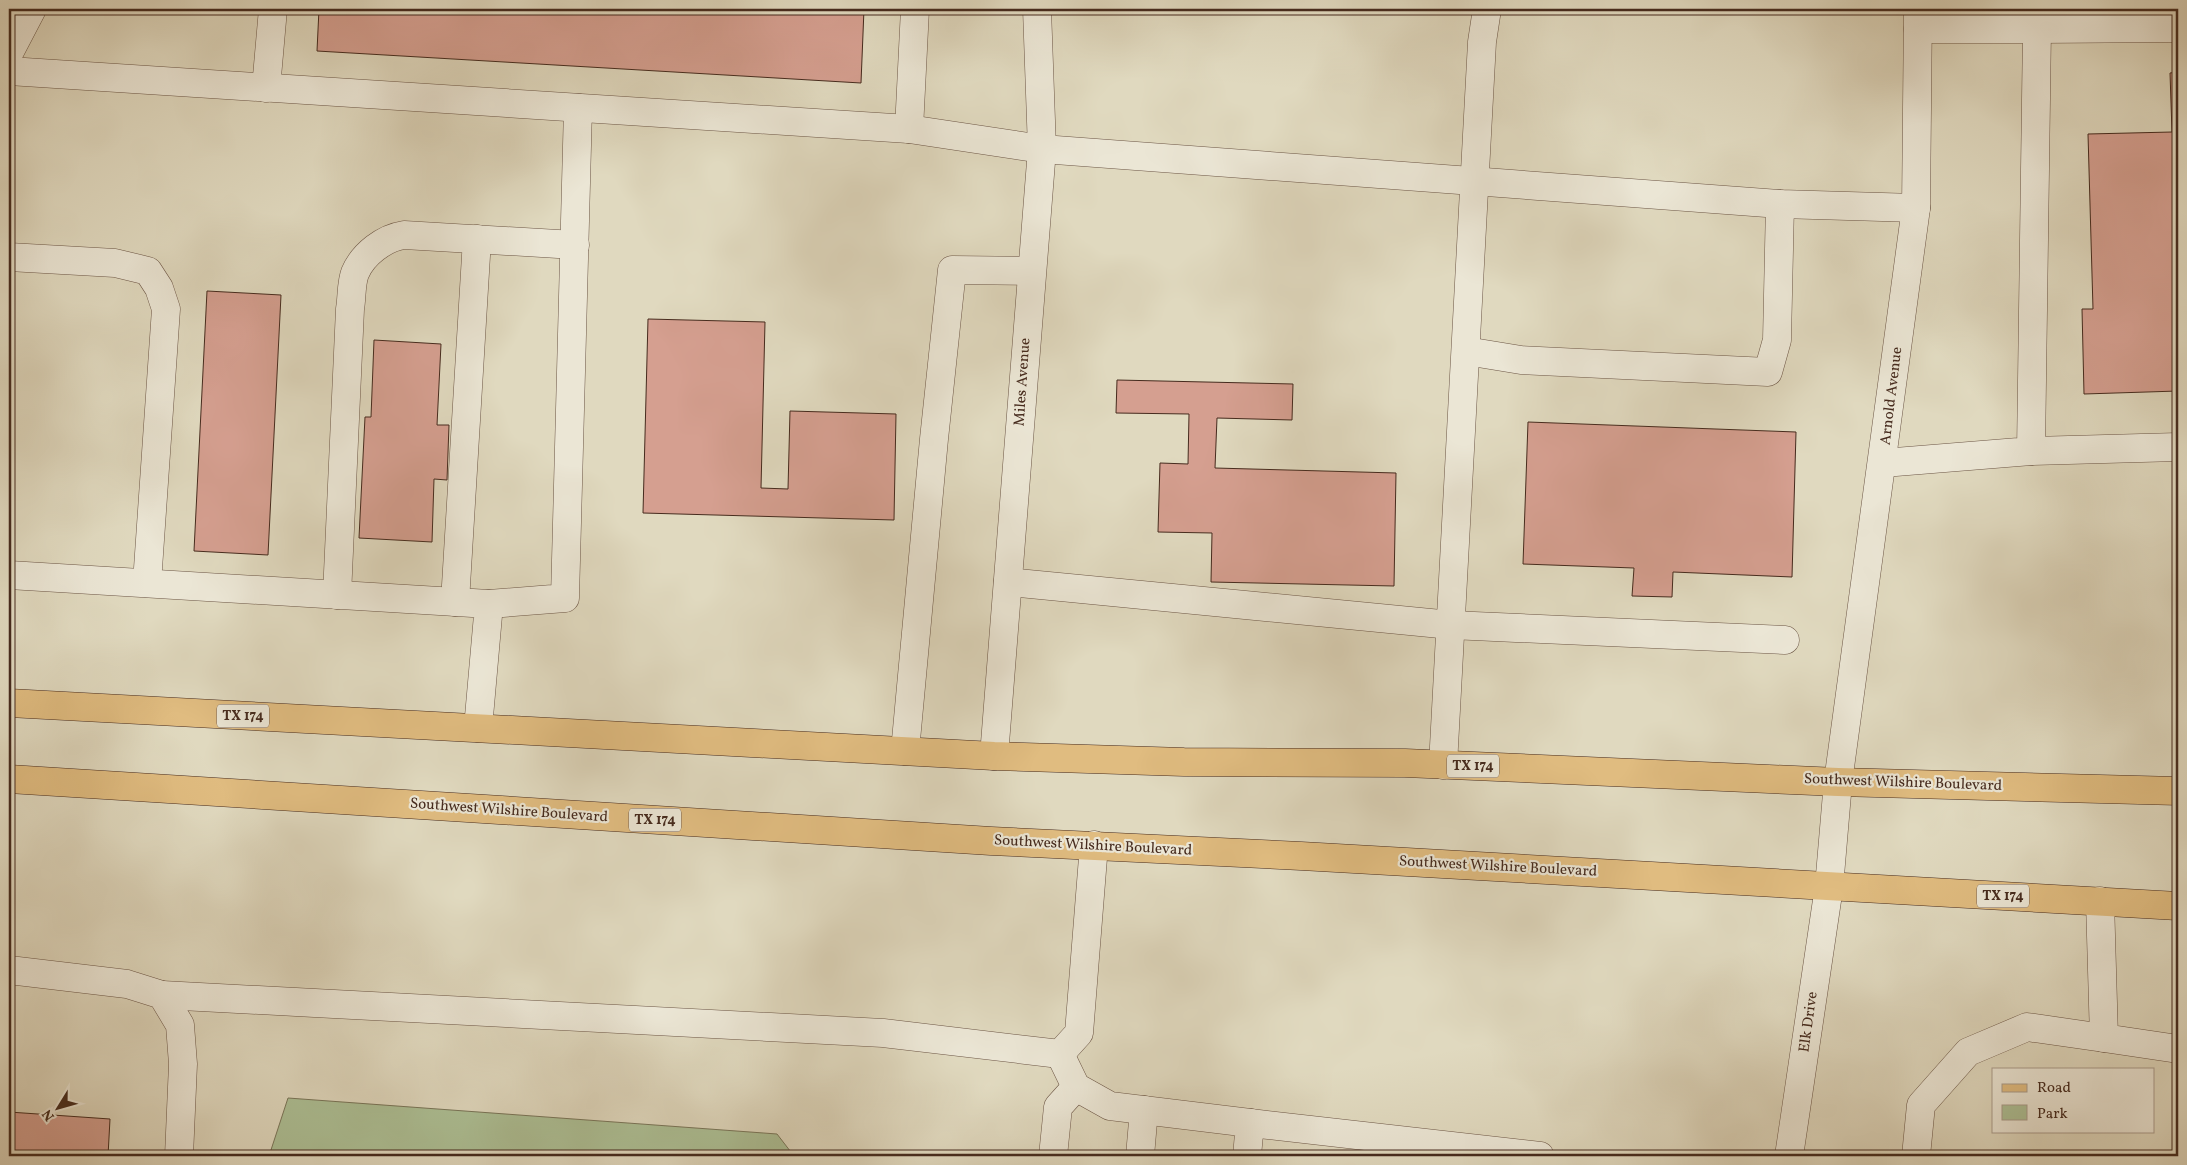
<svg xmlns="http://www.w3.org/2000/svg" width="2187" height="1165" viewBox="0 0 2187 1165" font-family="Vollkorn,serif">
<style>
.green{fill:#adc096;stroke:#7a765a}
.building{fill:#d59f90;stroke:#462b1e}
.lines{fill:none;stroke-linecap:round;stroke-linejoin:round}
.minor-casing{stroke:#6c5646;stroke-width:29}
.major-casing{stroke:#462b1e;stroke-width:29}
.minor{stroke:#ebe6d5;stroke-width:28}
.major{stroke:#e0bc80;stroke-width:28}
.labels{text-anchor:middle;dominant-baseline:central;stroke-width:4.5;stroke-linejoin:round;paint-order:stroke}
.shield{fill:#ebe6d5;stroke:#786355;stroke-width:1}
.shield-label{font-size:14px;font-weight:bold;fill:#462b1e}
.street-label{font-size:15px;fill:#462b1e;stroke:#ebe6d5}
</style>
<rect width="100%" height="100%" fill="#e0d9bf"/>
<filter id="stains"><feTurbulence type="fractalNoise" baseFrequency=".004" numOctaves="4"/><feColorMatrix values="0 0 0 0 .2 0 0 0 0 .09 0 0 0 0 .02 0 0 0 .5 -.17"/></filter>
<radialGradient id="worn" r=".72"><stop offset=".6" stop-color="#630" stop-opacity="0"/><stop offset="1" stop-color="#630" stop-opacity=".3"/></radialGradient>
<polygon class="green" points="288,1098 777,1134 794,1156 269,1156"/>
<g class="building">
<polygon points="319,9 864,9 861,83 317,51"/>
<polygon points="2178,72 2178,391 2084,394 2082,309 2093,309 2088,134 2172,132 2170,73"/>
<polygon points="207,291 281,295 268,555 194,551"/>
<polygon points="648,319 765,322 761,488 788,489 790,411 896,414 894,520 643,513"/>
<polygon points="374,340 441,344 437,425 449,425 447,480 434,479 432,542 359,538 365,417 371,417"/>
<polygon points="1117,380 1293,384 1292,420 1217,418 1215,468 1396,473 1394,586 1211,582 1212,533 1158,532 1160,463 1188,464 1189,414 1116,413"/>
<polygon points="1528,422 1796,432 1792,577 1673,572 1672,597 1632,596 1634,568 1523,564"/>
<polygon points="9,1112 110,1119 108,1156 9,1156"/>
</g>
<g class="lines">
<defs>
<g id="minor">
<polyline points="2037,29 2178,28"/>
<polyline points="9,53 32,9"/>
<polyline points="9,71 909,129 1042,149 1780,204 1916,208"/>
<polyline points="266,88 273,9"/>
<polyline points="909,129 915,9"/>
<polyline points="9,257 115,263 148,271 159,288 166,309 147,583"/>
<polyline points="1466,351 1521,360 1768,372 1777,340 1780,204"/>
<polyline points="2031,451 2178,447"/>
<polyline points="1883,463 2031,451 2037,29 1918,29"/>
<polyline points="9,575 489,604 478,728"/>
<polyline points="1008,582 1451,625 1785,640"/>
<path d="M337 595 350 309C352 298 351 283 355 273 363 254 384 238 404 235L575 245"/>
<polyline points="455,602 477,239"/>
<polyline points="489,604 565,598 578,108"/>
<polyline points="905,751 934,439 952,270 1031,271"/>
<polyline points="994,756 1042,149 1037,9"/>
<polyline points="1443,765 1482,42 1487,9"/>
<polyline points="2100,901 2104,1038 2178,1049"/>
<polyline points="9,970 127,984 162,995 180,1025 183,1064 179,1156"/>
<polyline points="162,995 883,1033 1060,1054 1079,1033 1094,845"/>
<polyline points="1060,1054 1076,1087 1110,1106 1250,1123 1247,1156"/>
<polyline points="1250,1123 1540,1156"/>
<polyline points="1053,1156 1058,1107 1076,1087"/>
<polyline points="1140,1156 1144,1110"/>
<polyline points="1789,1156 1829,887 1838,782 1916,208 1918,9"/>
<polyline points="1916,1156 1921,1105 1968,1052 2027,1027 2104,1038"/>
</g>
<g id="major">
<polyline points="9,703 994,756 1184,762 1405,763 1838,782 2178,791"/>
<polyline points="9,779 991,841 1301,856 2178,906"/>
</g>
</defs>
<use href="#minor" class="minor-casing"/>
<use href="#major" class="major-casing"/>
<use href="#minor" class="minor"/>
<use href="#major" class="major"/>
</g>
<g class="labels">
<g class="shield">
<rect x="217" y="704.5" width="52" height="23" rx="4"/>
<rect x="1447" y="754.5" width="52" height="23" rx="4"/>
<rect x="629" y="808.5" width="52" height="23" rx="4"/>
<rect x="1977" y="884.5" width="52" height="23" rx="4"/>
</g>
<g class="shield-label">
<text x="243" y="716">TX 174</text>
<text x="1473" y="766">TX 174</text>
<text x="655" y="820">TX 174</text>
<text x="2003" y="896">TX 174</text>
</g>
<g class="street-label">
<text transform="translate(1023 382) rotate(-86)">Miles Avenue</text>
<text transform="translate(1892 396) rotate(-83)">Arnold Avenue</text>
<text transform="translate(1903 783) rotate(2)">Southwest Wilshire Boulevard</text>
<text transform="translate(509 811) rotate(4)">Southwest Wilshire Boulevard</text>
<text transform="translate(1093 846) rotate(3)">Southwest Wilshire Boulevard</text>
<text transform="translate(1498 867) rotate(3)">Southwest Wilshire Boulevard</text>
<text transform="translate(1809 1022) rotate(-82)">Elk Drive</text>
</g>
</g>
<rect width="2187" height="1165" fill="none" stroke="#e0d9bf" stroke-width="30"/>
<rect x="10" y="10" width="2167" height="1145" fill="none" stroke="#462b1e" stroke-width="2.5"/>
<rect x="15" y="15" width="2157" height="1135" fill="none" stroke="#462b1e"/>
<rect x="1992" y="1068" width="162" height="65" fill="#ebe6d5" stroke="#a99b8c"/>
<rect x="2002" y="1084" width="25" height="8" fill="#e0bc80" stroke="#a99b8c"/>
<text x="2037" y="1092" font-size="15" fill="#462b1e">Road</text>
<rect x="2002" y="1105" width="25" height="15" fill="#adc096" stroke="#a99b8c"/>
<text x="2037" y="1118" font-size="15" fill="#462b1e">Park</text>
<g transform="translate(58 1108) rotate(233)" stroke="#ebe6d5" stroke-width="4" paint-order="stroke">
<path d="M0-4L9 19L0 12L-9 19Z" fill="#462b1e"/>
<text y="-8" font-size="14" font-weight="bold" text-anchor="middle" fill="#462b1e">N</text>
</g>
<rect width="100%" height="100%" filter="url(#stains)"/>
<rect width="100%" height="100%" fill="url(#worn)"/>
</svg>
